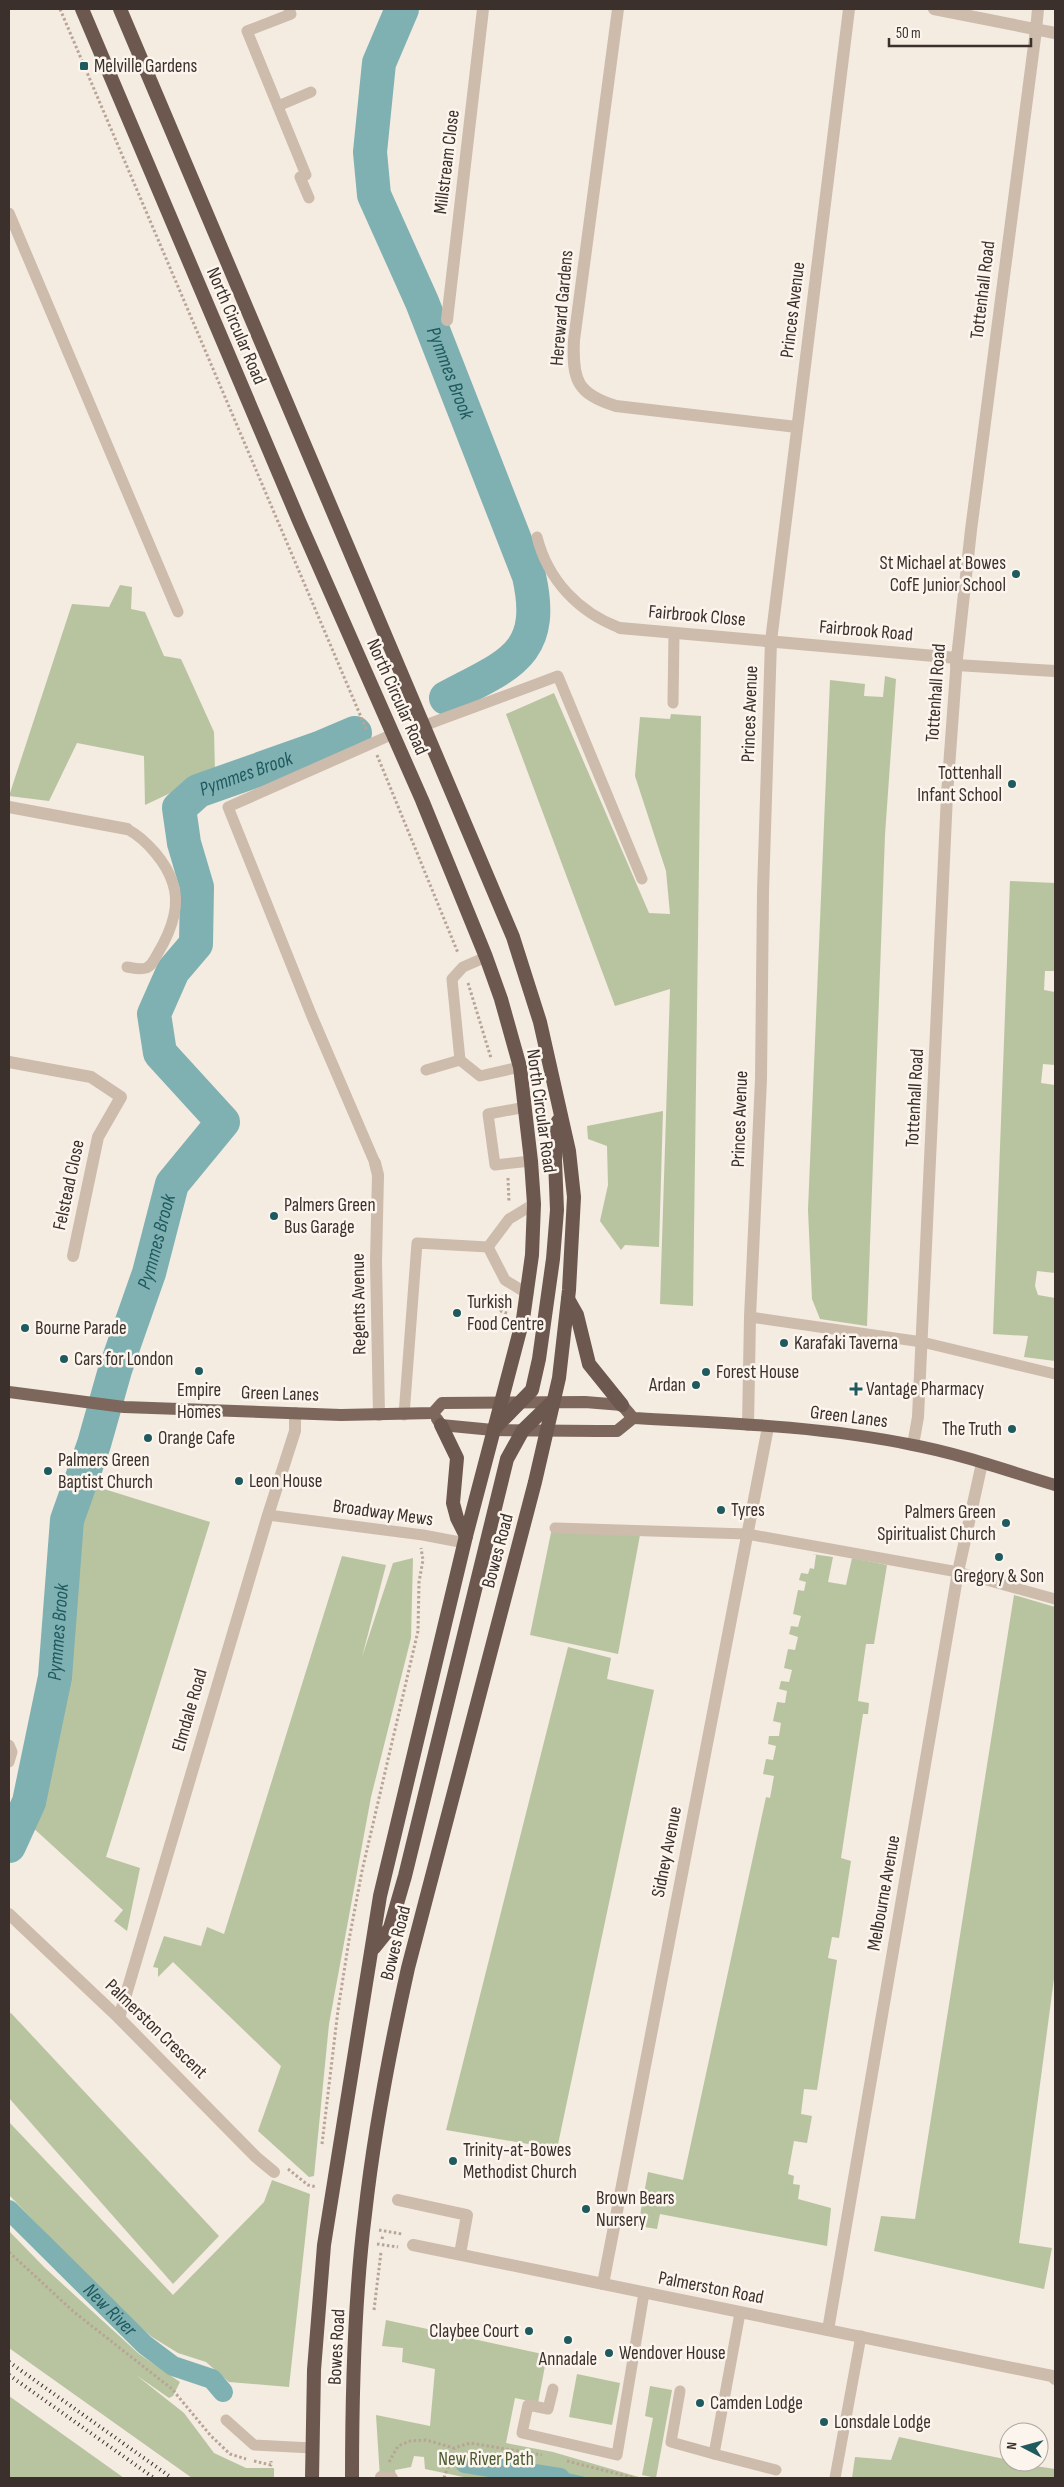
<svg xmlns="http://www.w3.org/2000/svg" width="1064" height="2487" viewBox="0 0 1064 2487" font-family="'Sofia Sans Condensed',sans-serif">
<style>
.green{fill:#b8c4a0}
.water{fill:#7fb0b2}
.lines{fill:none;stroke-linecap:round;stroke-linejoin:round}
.canal{stroke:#7fb0b2;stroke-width:20}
.river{stroke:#7fb0b2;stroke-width:34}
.path{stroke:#b9a596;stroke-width:3;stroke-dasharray:2.5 2.5;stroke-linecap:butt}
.service{stroke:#cdbbac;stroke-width:11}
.minor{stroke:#cdbbac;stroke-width:12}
.tertiary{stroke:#cdbbac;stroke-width:12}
.primary{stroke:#7d675c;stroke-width:12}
.trunk{stroke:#6c584f;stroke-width:14}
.rail{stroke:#3b302b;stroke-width:4;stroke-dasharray:1 4;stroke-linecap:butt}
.poi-dot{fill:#1f5a5e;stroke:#fbf5ee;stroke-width:2}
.labels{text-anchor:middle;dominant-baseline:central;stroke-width:5;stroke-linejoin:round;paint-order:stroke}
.poi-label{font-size:19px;fill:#3b302b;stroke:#fbf5ee;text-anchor:start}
.street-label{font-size:19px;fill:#3b302b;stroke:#fbf5ee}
.park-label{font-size:19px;fill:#4a5a2e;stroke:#fbf5ee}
.water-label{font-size:20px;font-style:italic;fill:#1f5a5e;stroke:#fbf5ee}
</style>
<rect width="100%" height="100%" fill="#f4ebe1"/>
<g class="green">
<polygon points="120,585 132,587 131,609 145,612 164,656 181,659 214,732 215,772 145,805 144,756 77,743 49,801 9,796 72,604 109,607"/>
<polygon points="885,676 896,679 885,835 867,1326 820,1319 812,1299 808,1210 830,680 865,684 864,696 883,697"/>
<polygon points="554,693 649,913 670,914 666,871 635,776 640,717 670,719 671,714 701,716 693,1306 660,1304 670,989 615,1006 506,714"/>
<polygon points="1010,881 1055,883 1055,971 1045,971 1044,990 1055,992 1055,1065 1043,1064 1041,1083 1055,1085 1055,1273 1037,1271 1035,1286 1038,1295 1055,1298 1055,1361 1024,1357 1028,1336 993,1334"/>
<polygon points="663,1111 659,1247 625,1245 621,1250 600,1221 608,1185 607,1146 588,1139 587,1126"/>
<polygon points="88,1484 210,1522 106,1857 140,1868 127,1931 114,1921 123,1910 30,1825 38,1806 63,1679 74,1518"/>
<polygon points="553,1523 640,1535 618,1654 530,1635"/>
<polygon points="812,1554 833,1557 828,1582 846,1585 852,1558 887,1565 874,1644 866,1644 858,1701 869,1703 868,1714 863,1714 841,1858 851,1861 839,1938 832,1937 828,1958 837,1960 817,2090 804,2089 801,2114 812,2116 807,2143 794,2141 788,2174 794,2176 793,2184 800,2185 798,2199 831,2208 827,2246 660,2214 657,2229 638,2226 648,2172 683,2180 766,1797 770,1798 774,1776 763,1774 766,1759 773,1760 776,1746 768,1744 769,1736 779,1736 781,1723 773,1721 777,1702 785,1703 787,1691 779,1689 781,1681 789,1682 792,1670 784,1668 788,1649 795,1650 798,1637 789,1634 791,1626 798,1627 801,1616 793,1614 798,1590 804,1591 806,1582 799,1580 801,1573 808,1574 810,1568 814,1569 816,1555"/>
<polygon points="342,1556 386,1565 362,1657 393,1563 413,1558 411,1638 371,1797 329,2024 314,2176 309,2177 258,2131 281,2066 173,1962 158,1977 158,1968 153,1967 164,1936 201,1946 207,1927 224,1934"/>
<polygon points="1014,1595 1055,1607 1055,1971 1019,2243 1052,2248 1044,2289 874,2251 881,2216 915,2219"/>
<polygon points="568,1647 611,1658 607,1679 654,1690 557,2149 446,2130"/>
<polygon points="11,2013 219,2236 173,2284 9,2098 9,2014"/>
<polygon points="9,2122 173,2295 264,2202 272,2180 310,2194 289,2387 229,2382 206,2362 178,2353 152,2337 121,2311 9,2195"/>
<polygon points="9,2231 45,2268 139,2354 180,2382 173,2396 169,2398 136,2375 184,2413 214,2453 246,2468 274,2468 274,2478 192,2478 9,2348"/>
<polygon points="386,2320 547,2355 538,2403 515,2398 506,2443 553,2452 642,2478 468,2478 425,2469 424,2457 414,2456 411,2467 395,2470 396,2478 380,2478 376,2415 430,2426 435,2369 402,2362 403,2348 382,2346"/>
<polygon points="577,2374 620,2383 612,2425 569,2417"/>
<polygon points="650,2386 672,2390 656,2478 642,2475 653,2418 645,2416"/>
<polygon points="9,2396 124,2478 9,2478"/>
<polygon points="899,2437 1009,2460 1009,2462 1055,2469 1055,2478 852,2478 855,2457 891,2460"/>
</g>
<polygon class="water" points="480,2454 590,2478 519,2478 478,2470"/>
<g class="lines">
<g class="canal">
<path id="s1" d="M9 2210 145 2345 173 2366 212 2379 223 2392"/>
<polyline points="465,2463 560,2478"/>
</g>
<g class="river">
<path id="s2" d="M402 9 379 63 370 152 374 195 422 302 529 576C547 656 507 665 446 698"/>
<path id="s3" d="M9 1846 29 1802 55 1677 67 1520 94 1444 115 1370 149 1273 172 1184 223 1122 160 1053 154 1014 173 971 196 944 197 887 184 843 179 808 198 791 322 747 355 733"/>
</g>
<g class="path">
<polyline points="60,9 367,731"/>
<polyline points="377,755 458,953"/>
<polyline points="468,983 491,1058"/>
<polyline points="508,1178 509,1202"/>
<polyline points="503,1295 501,1311 509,1314"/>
<polyline points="322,2144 338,2010 349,1940 362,1871 418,1631 419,1582 423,1560 421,1548"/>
<polyline points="288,2169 308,2185 317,2187"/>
<polyline points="379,2230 402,2234"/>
<polyline points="382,2239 383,2235"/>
<polyline points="377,2244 398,2247"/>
<polyline points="9,2252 74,2312 172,2389 211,2436 230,2454 246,2459"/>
<polyline points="374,2310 381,2252"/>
<polyline points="254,2461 271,2465 271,2461"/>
<polyline points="567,2461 634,2478"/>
<polyline points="389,2462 398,2446 410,2441 426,2440 454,2448 470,2443 542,2455"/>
<polyline points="444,2478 454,2448"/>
</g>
<g class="service">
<polyline points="289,9 291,14 247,31 306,175 300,177 309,198"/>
<polyline points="278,106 311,92"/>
<polyline points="9,213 178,612"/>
<path d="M537 537C548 580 578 612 620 628"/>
<polyline points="673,703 674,634"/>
<polyline points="423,726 558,676 642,879"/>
<path d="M127 829C146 839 167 863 173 884 181 908 170 933 158 953 155 958 152 966 146 968 141 970 133 968 127 967"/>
<polyline points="460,1060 452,979 463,967 486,957"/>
<polyline points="426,1070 460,1060 480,1076 520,1067"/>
<polyline points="526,1107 488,1114 495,1165 531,1161"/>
<polyline points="375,1163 311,1014 228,807 393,734"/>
<polyline points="488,1247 505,1280 528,1294"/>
<polyline points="488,1247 509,1219 534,1204"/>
<polyline points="750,1317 922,1342 1055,1374"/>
<polyline points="404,1415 417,1243 488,1247"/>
<polyline points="268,1515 423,1535 465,1543"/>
<polyline points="555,1528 747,1534 958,1572 1055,1599"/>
<polyline points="9,1745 12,1752 9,1762"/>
<polyline points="740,2313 714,2454 776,2470"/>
<polyline points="553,2389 548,2409 528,2405 522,2433 617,2455 644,2293"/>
<polyline points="680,2391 671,2442 714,2454"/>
<polyline points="226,2420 254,2445 312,2448"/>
<polyline points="835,2478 861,2336"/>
</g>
<g class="minor">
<path d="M618 9 574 340C572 380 577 394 616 406L797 427"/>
<polyline points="447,320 483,9"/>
<polyline points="620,628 957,658"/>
<polyline points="956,665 1055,671"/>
<polyline points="9,807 127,829"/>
<polyline points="9,1062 91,1077 121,1097 98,1137 73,1256"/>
<polyline points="375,1163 378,1175 376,1261 379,1415"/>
<polyline points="748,1425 750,1317 761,1079 763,892 771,641 849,9"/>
<polyline points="913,1445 918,1417 947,795 957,658 971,530 1036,30"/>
<polyline points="9,1914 119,2018 256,2157 274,2172"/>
<polyline points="119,2018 268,1515 295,1431 295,1413"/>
<polyline points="398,2200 467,2215 460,2254"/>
<polyline points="413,2245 1052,2376 1055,2379"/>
<polyline points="603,2284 768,1427"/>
<polyline points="828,2330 958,1572 982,1463"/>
<polyline points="381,2477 392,2478"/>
</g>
<g class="tertiary">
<polyline points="934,9 1055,33"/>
<polyline points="1036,30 1038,9"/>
</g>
<g class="primary">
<path d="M9 1392 124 1407 341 1415 433 1413 442 1403 585 1402 622 1405 633 1418C726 1423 821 1426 913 1445 961 1454 1008 1471 1055 1485"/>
<polyline points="437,1419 441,1425 493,1430 597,1431 617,1431 633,1418"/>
</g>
<g class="trunk">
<polyline points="82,9 299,521 422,800 486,957 501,999 520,1067 531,1161 534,1204 532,1255 523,1319 466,1536 380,1896 324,2245 314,2370 312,2478"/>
<path d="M120 9 513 937 540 1022 569 1151 574 1197 569 1290 559 1378 535 1482 408 1968C390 2049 374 2132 365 2214 354 2301 352 2390 352 2478"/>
<polyline points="568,1299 577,1315 589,1364 622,1405"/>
<polyline points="441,1425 457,1458 453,1503 457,1518 466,1536"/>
<polyline points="494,1429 532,1390 539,1359 553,1259 557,1210 555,1160 558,1121"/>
<polyline points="374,1948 390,1928 405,1876 507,1459 523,1430 552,1402"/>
</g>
<g class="rail">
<polyline points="9,2362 172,2478"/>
<polyline points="9,2375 154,2478"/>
</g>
</g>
<g class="poi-dot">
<rect x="79" y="61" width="10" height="10" rx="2.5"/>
<circle cx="1016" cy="574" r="5"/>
<circle cx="1012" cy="784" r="5"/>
<circle cx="274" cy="1216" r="5"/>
<circle cx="457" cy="1313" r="5"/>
<circle cx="25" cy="1328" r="5"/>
<circle cx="784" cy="1343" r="5"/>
<circle cx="64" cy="1359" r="5"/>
<circle cx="199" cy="1371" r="5"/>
<circle cx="706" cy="1372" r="5"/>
<circle cx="696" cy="1385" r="5"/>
<path d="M853.5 1381.5h5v5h5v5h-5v5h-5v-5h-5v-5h5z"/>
<circle cx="1012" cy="1429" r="5"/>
<circle cx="148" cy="1438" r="5"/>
<circle cx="48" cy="1471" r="5"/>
<circle cx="239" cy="1481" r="5"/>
<circle cx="721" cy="1510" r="5"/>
<circle cx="1006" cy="1523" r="5"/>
<circle cx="999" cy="1557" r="5"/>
<circle cx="453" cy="2161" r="5"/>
<circle cx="586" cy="2209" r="5"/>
<circle cx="529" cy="2331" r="5"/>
<circle cx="568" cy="2340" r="5"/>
<circle cx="609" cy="2353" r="5"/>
<circle cx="700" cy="2403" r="5"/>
<circle cx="824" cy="2422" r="5"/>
</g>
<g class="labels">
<g class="poi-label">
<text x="94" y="66">Melville Gardens</text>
<text x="1006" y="563" text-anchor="end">St Michael at Bowes<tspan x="1006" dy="22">CofE Junior School</tspan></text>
<text x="1002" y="773" text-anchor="end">Tottenhall<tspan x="1002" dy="22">Infant School</tspan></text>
<text x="284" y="1205">Palmers Green<tspan x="284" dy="22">Bus Garage</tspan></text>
<text x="467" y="1302">Turkish<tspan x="467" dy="22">Food Centre</tspan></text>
<text x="35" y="1328">Bourne Parade</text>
<text x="794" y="1343">Karafaki Taverna</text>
<text x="74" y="1359">Cars for London</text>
<text x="716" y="1372">Forest House</text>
<text x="686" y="1385" text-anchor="end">Ardan</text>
<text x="866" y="1389">Vantage Pharmacy</text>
<text x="199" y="1390" text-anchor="middle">Empire<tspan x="199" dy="22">Homes</tspan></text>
<text x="1002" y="1429" text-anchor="end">The Truth</text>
<text x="158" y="1438">Orange Cafe</text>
<text x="58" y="1460">Palmers Green<tspan x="58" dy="22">Baptist Church</tspan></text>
<text x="249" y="1481">Leon House</text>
<text x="731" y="1510">Tyres</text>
<text x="996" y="1512" text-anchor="end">Palmers Green<tspan x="996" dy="22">Spiritualist Church</tspan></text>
<text x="999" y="1576" text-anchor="middle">Gregory &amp; Son</text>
<text x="463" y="2150">Trinity-at-Bowes<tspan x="463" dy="22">Methodist Church</tspan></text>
<text x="596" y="2198">Brown Bears<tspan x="596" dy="22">Nursery</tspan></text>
<text x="519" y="2331" text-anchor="end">Claybee Court</text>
<text x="619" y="2353">Wendover House</text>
<text x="568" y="2359" text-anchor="middle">Annadale</text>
<text x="710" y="2403">Camden Lodge</text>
<text x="834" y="2422">Lonsdale Lodge</text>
</g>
<g class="street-label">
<text transform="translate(447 162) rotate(-83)">Millstream Close</text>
<text transform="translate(983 290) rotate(-83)">Tottenhall Road</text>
<text transform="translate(562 308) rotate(-85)">Hereward Gardens</text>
<text transform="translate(793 310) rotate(-83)">Princes Avenue</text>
<text transform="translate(236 326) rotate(67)">North Circular Road</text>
<text transform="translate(697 616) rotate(5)">Fairbrook Close</text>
<text transform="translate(866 631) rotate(5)">Fairbrook Road</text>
<text transform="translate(936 693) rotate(-86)">Tottenhall Road</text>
<text transform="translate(397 697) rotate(66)">North Circular Road</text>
<text transform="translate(750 714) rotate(-88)">Princes Avenue</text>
<text transform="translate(915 1098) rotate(-87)">Tottenhall Road</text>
<text transform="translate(541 1111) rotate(82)">North Circular Road</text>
<text transform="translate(740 1119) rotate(-88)">Princes Avenue</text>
<text transform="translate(69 1185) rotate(-78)">Felstead Close</text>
<text transform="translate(359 1304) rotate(-91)">Regents Avenue</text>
<text transform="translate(280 1394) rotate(2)">Green Lanes</text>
<text transform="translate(849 1417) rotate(7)">Green Lanes</text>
<text transform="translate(383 1513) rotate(8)">Broadway Mews</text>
<text transform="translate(498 1551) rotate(-75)">Bowes Road</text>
<text transform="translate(190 1710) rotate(-74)">Elmdale Road</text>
<text transform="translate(667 1852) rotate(-79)">Sidney Avenue</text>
<text transform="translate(884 1893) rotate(-80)">Melbourne Avenue</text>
<text transform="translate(396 1943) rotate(-76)">Bowes Road</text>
<text transform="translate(156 2029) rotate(44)">Palmerston Crescent</text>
<text transform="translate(711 2288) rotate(11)">Palmerston Road</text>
<text transform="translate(337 2347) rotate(-87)">Bowes Road</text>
</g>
<g class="park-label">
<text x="486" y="2459">New River Path</text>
</g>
<g class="water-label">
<text stroke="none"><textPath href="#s2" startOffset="385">Pymmes Brook</textPath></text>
<text stroke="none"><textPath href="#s3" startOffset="1196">Pymmes Brook</textPath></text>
<text stroke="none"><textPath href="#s3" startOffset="626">Pymmes Brook</textPath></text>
<text stroke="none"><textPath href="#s3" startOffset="221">Pymmes Brook</textPath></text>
<text stroke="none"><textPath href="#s1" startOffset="142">New River</textPath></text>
</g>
</g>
<rect width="1064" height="2487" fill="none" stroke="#3b302b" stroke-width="20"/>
<g transform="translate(1024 2447) rotate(276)"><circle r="24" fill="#fbf5ee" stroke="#aea6a0"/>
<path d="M0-4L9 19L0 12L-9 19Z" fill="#1f5a5e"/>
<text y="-8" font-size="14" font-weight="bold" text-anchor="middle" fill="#3b302b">N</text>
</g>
<path d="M889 38v8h142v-8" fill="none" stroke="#3b302b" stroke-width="2.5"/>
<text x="896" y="38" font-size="15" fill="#3b302b" stroke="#fbf5ee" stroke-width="4" paint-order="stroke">50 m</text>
</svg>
